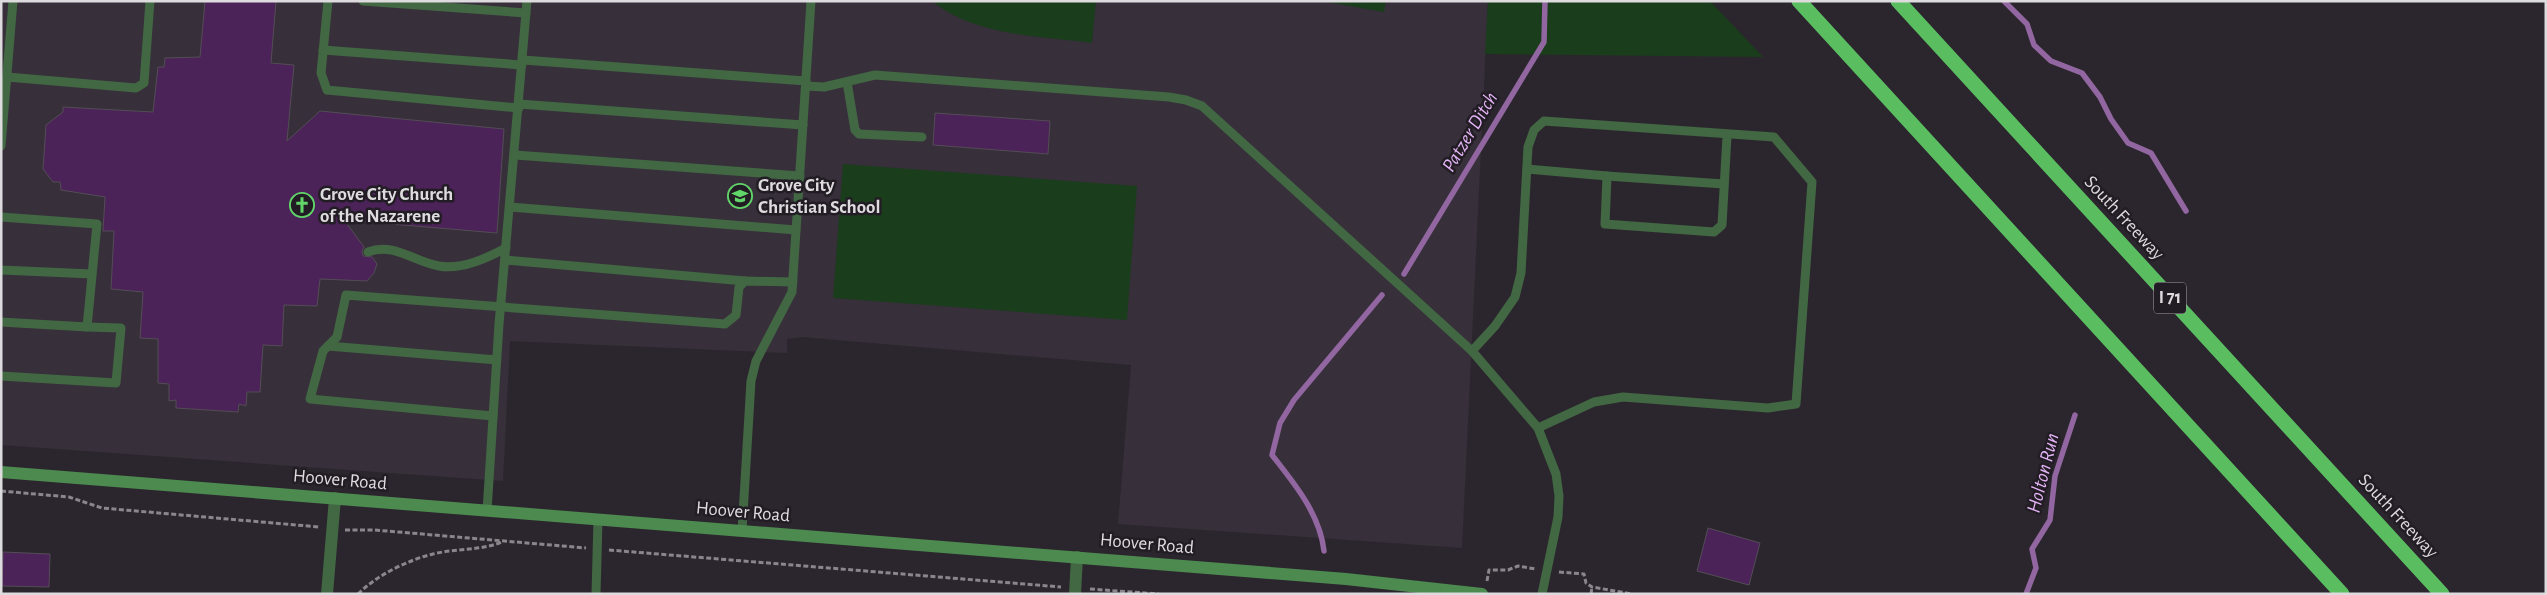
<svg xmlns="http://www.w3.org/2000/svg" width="2547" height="595" viewBox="0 0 2547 595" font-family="'Alegreya Sans',sans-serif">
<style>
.built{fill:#372f3a}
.green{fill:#1a3d1c}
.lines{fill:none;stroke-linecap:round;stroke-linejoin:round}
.stream{stroke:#9266a1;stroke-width:5.5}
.building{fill:#4c2359;stroke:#534d55}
.path{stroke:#8a868c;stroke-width:3;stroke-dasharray:5 2.5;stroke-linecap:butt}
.service{stroke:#426743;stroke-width:9}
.minor{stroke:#426743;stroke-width:12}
.secondary{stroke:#4d8a50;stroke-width:12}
.motorway{stroke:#5abe61;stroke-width:15}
.labels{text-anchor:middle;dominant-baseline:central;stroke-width:5;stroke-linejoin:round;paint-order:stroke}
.shield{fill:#221d24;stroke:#a6a2a7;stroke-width:1}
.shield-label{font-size:18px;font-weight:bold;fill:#dedbdf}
.poi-label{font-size:19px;font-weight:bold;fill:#dedbdf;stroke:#221d24;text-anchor:start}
.street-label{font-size:19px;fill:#dedbdf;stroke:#221d24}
.water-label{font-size:20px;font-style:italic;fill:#e4b4f6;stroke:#221d24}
</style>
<rect width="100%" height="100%" fill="#2b262d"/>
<polygon class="built" points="1,1 1488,1 1462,548 1118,524 1131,365 802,337 787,339 787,353 510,341 503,481 1,445"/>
<g class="green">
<path d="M932 1H1096L1092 43C1039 36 975 36 932 1Z"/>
<polygon points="1321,1 1386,1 1384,12"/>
<polygon points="1488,1 1710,1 1763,57 1485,54"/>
<polygon points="843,164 1137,186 1127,320 833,298"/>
</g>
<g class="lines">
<g class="stream">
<polyline points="2004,1 2027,24 2034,45 2051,61 2082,73 2100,97 2111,119 2128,143 2151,153 2186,211"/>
<polyline points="1404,274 1544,42 1545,1"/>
<path d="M1324 551C1320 514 1294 483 1272 455L1280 423 1294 400 1382 295"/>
<polyline points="2026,594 2036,568 2032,549 2050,520 2055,476 2075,415"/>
</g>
</g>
<g class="building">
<polygon points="205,1 276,1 271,63 294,65 287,141 320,111 504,129 497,233 344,220 364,247 362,251 363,256 372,257 377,264 374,273 367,281 320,279 317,306 284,305 282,346 263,345 260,392 247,392 246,406 239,404 238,412 176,408 176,400 169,401 169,384 158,383 158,339 140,338 143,292 111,289 114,231 103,231 105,197 61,190 60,182 53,182 43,169 46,125 63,112 63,107 153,112 158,67 164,67 165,58 200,57"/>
<polygon points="935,113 1050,121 1048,154 933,145"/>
<polygon points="1708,528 1760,543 1749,585 1697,571"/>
<polygon points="3,552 50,554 49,587 2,586"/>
</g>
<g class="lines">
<g class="path">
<polyline points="1,491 69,497 102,508 319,527"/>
<polyline points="345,530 375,530 586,548"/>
<polyline points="609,550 1061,587"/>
<polyline points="1559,572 1584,574 1586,583 1592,587 1632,594"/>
<polyline points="1487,581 1489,570 1508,570 1518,566 1536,569"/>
<polyline points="1090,589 1159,594"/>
<path d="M358 594C377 575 408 560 433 554 457 548 480 551 502 542"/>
<polyline points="1591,594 1592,587"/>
</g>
<g class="service">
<polyline points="328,1 321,73 327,90 519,108"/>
<polyline points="363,1 526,13"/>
<polyline points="323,50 522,65"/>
<polyline points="523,60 806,81"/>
<polyline points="7,77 136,88 144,83 150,1"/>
<polyline points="847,82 855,130 859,134 922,137"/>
<polyline points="806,86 824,87 875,75 1169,97 1186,100 1202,106 1472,351 1538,428 1556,474 1559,496 1558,517 1542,594"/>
<polyline points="519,104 803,125"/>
<polyline points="1,146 13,1"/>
<polyline points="515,155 800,176"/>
<polyline points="1527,169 1607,176 1605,224 1714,232 1722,225 1727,136"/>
<polyline points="1607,176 1724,184"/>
<polyline points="510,207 796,230"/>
<polyline points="1,217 97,224 87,327 121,328 116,383 1,376"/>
<path d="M368 252C394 242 414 262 439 266 462 270 487 258 506 248"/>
<polyline points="505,260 745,281"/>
<polyline points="1,270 92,274"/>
<polyline points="1,322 87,327"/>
<polyline points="328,346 497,360"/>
<polyline points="1472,351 1495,326 1515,297 1521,273 1528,147 1534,130 1544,121 1774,137 1812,182 1796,404 1768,408 1623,397 1594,402 1538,428"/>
<polyline points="493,416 310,399 323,351 337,337 346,295 725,324 736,315 739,287 745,281 793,282"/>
<polyline points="487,511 499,324 527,1"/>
<polyline points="742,531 751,381 756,361 792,292 811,1"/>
<polyline points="596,594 598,519"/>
</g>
<g class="minor">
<polyline points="327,594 335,498"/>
<polyline points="1075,594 1077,557"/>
</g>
<polyline class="secondary" points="1,472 1346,579 1482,594"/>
<g class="motorway">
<polyline points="1799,1 2342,594"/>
<polyline points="1898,1 2442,594"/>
</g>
</g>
<defs>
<symbol id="school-ring" viewBox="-11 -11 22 22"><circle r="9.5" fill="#221d24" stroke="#61d46a" stroke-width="1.5"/><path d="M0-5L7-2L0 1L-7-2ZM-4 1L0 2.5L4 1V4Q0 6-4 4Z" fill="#61d46a"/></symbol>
<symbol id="church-ring" viewBox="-11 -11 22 22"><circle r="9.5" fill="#221d24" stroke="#61d46a" stroke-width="1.5"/><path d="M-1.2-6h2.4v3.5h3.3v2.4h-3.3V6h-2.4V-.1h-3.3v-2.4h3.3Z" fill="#61d46a"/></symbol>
</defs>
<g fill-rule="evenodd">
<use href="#school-ring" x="726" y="182" width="28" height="28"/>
<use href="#church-ring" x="288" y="191" width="28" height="28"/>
</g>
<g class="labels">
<rect class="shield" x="2154" y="282.5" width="32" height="31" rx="4"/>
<g class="shield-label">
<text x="2170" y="298">I 71</text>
</g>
<g class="poi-label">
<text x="758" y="185">Grove City<tspan x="758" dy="22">Christian School</tspan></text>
<text x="320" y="194">Grove City Church<tspan x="320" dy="22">of the Nazarene</tspan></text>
</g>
<g class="street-label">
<text transform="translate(2124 218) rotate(47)">South Freeway</text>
<text transform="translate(340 480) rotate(5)">Hoover Road</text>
<text transform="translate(743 512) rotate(5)">Hoover Road</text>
<text transform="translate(2398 516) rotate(47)">South Freeway</text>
<text transform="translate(1147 544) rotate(5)">Hoover Road</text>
</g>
<g class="water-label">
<text transform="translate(1470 132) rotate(-59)">Patzer Ditch</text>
<text transform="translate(2043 473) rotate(-76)">Holton Run</text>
</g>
</g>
<rect width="2547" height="595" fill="none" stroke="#dedbdf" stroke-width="5"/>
</svg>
